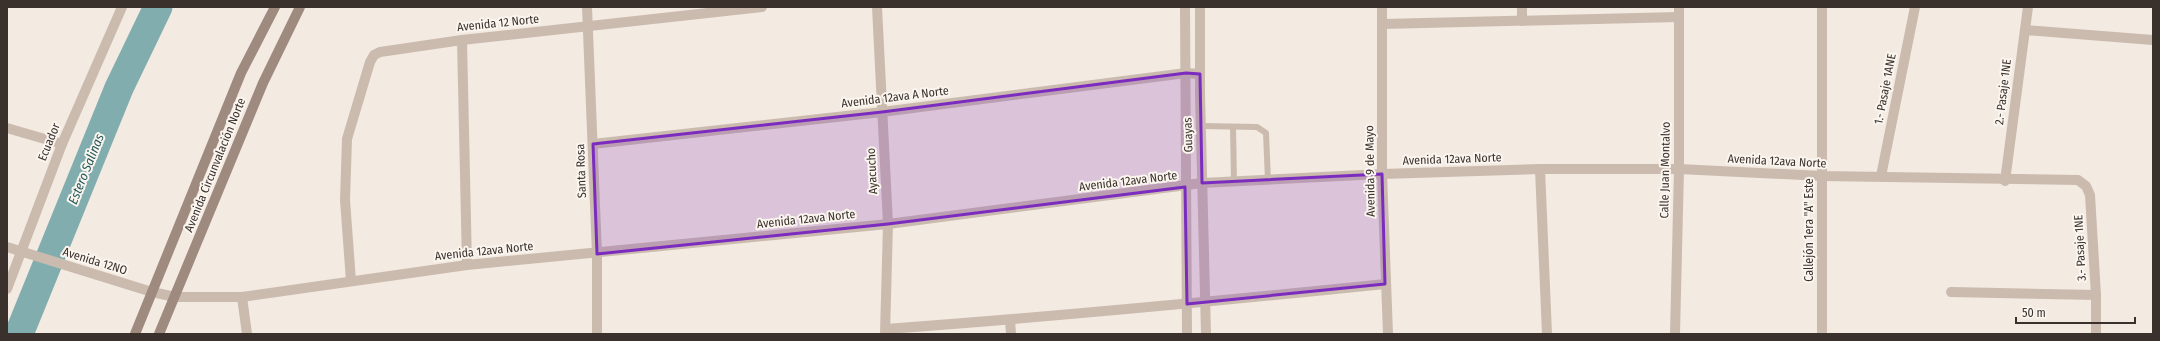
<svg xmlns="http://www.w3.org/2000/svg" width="2160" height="341" viewBox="0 0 2160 341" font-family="'Fira Sans Condensed',sans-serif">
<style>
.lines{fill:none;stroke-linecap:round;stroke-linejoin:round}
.river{stroke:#82adae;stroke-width:29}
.lane{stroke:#cbbbae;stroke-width:6}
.street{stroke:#cbbbae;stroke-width:10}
.secondary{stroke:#9e8a7f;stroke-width:10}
.marked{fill:#7b2cbf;fill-opacity:0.2;stroke:#7b2cbf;stroke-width:3;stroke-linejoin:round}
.labels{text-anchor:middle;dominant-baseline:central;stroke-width:4;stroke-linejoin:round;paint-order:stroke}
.street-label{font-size:12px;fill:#3a302c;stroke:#faf5ee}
.water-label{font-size:13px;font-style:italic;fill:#235759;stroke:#faf5ee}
</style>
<rect width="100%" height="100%" fill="#f3eae2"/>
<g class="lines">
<polyline class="river" points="19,334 119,88 158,7"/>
<g class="lane">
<polyline points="1201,126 1257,127 1266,133 1268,181"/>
<polyline points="1233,127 1234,182"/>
</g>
<g class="street">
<polyline points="587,7 597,254 597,334"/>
<polyline points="877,7 888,224 885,334"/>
<polyline points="1185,7 1187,334"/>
<polyline points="1200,7 1200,94 1206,334"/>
<polyline points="1382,7 1382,174 1388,334"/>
<polyline points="1522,21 1522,7"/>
<polyline points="1383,24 1679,17"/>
<polyline points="2025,30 2153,40"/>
<polyline points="462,40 467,265"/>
<polyline points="7,128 62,144"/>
<polyline points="593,144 882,112 1186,73 1200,74"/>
<polyline points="1540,169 1547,334"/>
<polyline points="1881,176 1915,7"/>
<polyline points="2005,181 2028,7"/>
<polyline points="7,247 152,292 175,297 242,297 467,265 888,224 1202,183 1382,174 1540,169 1679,169 1822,176 2078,180 2086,186 2090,195 2096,295 2096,334"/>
<polyline points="351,281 345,200 347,139 370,62 374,55 380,52 462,40 762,7"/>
<polyline points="7,289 62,144 122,7"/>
<polyline points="1951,292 2096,295"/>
<polyline points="242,297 247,334"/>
<polyline points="1010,320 1011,334"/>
<path d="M886 329C1052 317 1219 301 1385 284"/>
<polyline points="1675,334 1679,169 1679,7"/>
<polyline points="1822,334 1822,7"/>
</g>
<g class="secondary">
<polyline points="135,334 241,73 275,7"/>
<polyline points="159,334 263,83 300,7"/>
</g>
</g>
<path class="marked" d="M1186 73 1200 74 1202 183 1382 174 1385 284 1187 304 1185 187 888 224 597 254 593 144 882 112Z"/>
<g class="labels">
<g class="street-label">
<text transform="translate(498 23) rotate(-6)">Avenida 12 Norte</text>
<text transform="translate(1885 89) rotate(-79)">1.- Pasaje 1ANE</text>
<text transform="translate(2003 92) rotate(-83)">2.- Pasaje 1NE</text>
<text transform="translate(895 97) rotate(-7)">Avenida 12ava A Norte</text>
<text transform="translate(1188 135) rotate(-92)">Guayas</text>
<text transform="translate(49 142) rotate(-68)">Ecuador</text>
<text transform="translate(1452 159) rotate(-2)">Avenida 12ava Norte</text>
<text transform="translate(1777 161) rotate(3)">Avenida 12ava Norte</text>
<text transform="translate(215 165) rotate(-68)">Avenida Circunvalación Norte</text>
<text transform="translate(1665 170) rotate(-89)">Calle Juan Montalvo</text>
<text transform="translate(581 171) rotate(-92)">Santa Rosa</text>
<text transform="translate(872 171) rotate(-93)">Ayacucho</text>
<text transform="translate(1370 171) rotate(-91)">Avenida 9 de Mayo</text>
<text transform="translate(1128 181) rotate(-7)">Avenida 12ava Norte</text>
<text transform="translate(806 219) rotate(-6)">Avenida 12ava Norte</text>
<text transform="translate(1809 230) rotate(-90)">Callejón 1era "A" Este</text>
<text transform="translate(2080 248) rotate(-93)">3.- Pasaje 1NE</text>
<text transform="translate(484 251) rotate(-6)">Avenida 12ava Norte</text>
<text transform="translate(95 261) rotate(17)">Avenida 12NO</text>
</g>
<g class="water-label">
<text transform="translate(86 169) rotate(-68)">Estero Salinas</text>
</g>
</g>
<rect width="2160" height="341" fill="none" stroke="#3a302c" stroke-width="16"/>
<path d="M2016 317v6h119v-6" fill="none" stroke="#3a302c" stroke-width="2"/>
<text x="2022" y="317" font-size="12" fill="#3a302c" stroke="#faf5ee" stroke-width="3" paint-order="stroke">50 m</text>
</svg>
